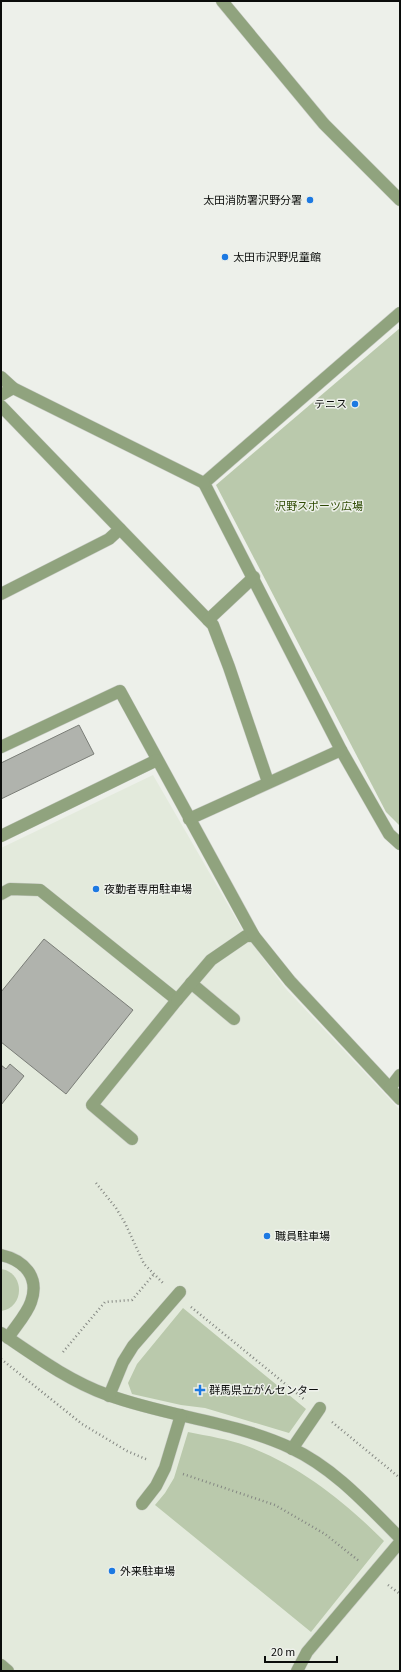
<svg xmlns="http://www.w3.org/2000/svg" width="401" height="1672" viewBox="0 0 401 1672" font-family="'Source Sans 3','Noto Sans JP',sans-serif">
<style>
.built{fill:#e3eadc}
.green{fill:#bac9ac}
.building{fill:#b0b3ad;stroke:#7a7d77}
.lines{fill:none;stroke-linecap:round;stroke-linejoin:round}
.lane-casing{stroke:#c9ccc6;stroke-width:13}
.street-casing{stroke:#c9ccc6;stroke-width:13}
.path{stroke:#848782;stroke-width:2.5;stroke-dasharray:1 3;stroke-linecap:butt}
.lane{stroke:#90a37e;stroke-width:12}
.street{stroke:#90a37e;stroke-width:12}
.poi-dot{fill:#1c79e2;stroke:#edf0ea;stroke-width:1.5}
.labels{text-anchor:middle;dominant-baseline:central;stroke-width:3;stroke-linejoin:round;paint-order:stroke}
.poi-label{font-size:11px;fill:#0b0d0b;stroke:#edf0ea;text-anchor:start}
.park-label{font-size:11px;fill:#2e4a03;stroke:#edf0ea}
</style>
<rect width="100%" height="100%" fill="#edf0ea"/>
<polygon class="built" points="153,775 246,936 286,989 400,1110 400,1671 1,1671 1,848"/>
<g class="green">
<polygon points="400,328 400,826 386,812 216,485"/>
<path d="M1 1269C25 1272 25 1308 1 1311Z"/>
<polygon points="183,1308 306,1409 289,1433 205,1408 181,1405 132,1394 128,1383 137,1364"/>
<path d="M188 1432C208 1436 228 1439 247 1446 300 1466 344 1501 384 1541L311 1632 155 1505 165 1493 174 1478Z"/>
</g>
<g class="building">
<polygon points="79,725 94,754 1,799 1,763"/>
<polygon points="44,939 133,1010 66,1094 1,1042 1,992"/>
<polygon points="10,1064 24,1076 1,1105 1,1065 6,1069"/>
</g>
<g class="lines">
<defs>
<g id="lane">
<polyline points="1,594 109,539 120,529"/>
<polyline points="1,894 10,889 40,890 177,1000 92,1105 132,1139"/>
<polyline points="191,983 234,1019"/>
<polyline points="177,1000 211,960 246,936 254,936"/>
<path d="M1 1255C24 1260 40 1277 31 1302 27 1314 15 1327 8 1338"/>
<path d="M1 1333C35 1356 69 1381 108 1395 168 1417 233 1421 291 1448 334 1468 367 1505 400 1538"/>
<polyline points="109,1396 123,1362 133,1346 180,1292"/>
<polyline points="292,1449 320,1408"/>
<polyline points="142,1504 156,1486 165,1468 181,1415"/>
<polyline points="1,1665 8,1671"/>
<polyline points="297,1671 307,1652 400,1542"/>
</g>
<g id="street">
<polyline points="222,1 324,124 400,200"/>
<polyline points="400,313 204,483 341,750 389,834 400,844"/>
<polyline points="1,377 13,388 204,483"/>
<polyline points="1,395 13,388"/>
<polyline points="1,406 213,625 229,667 268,782"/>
<polyline points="208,620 254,577"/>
<polyline points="1,747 120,691 254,936 290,981 400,1099"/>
<polyline points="189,819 341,750"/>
<polyline points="1,836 157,760"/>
<polyline points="390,1088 400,1075"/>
</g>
</defs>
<use href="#lane" class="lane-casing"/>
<use href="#street" class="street-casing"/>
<g class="path">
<polyline points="96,1183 116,1208 125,1223 144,1264 163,1283"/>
<polyline points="191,1307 305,1400"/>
<polyline points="63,1352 105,1302 132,1300 154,1274"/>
<polyline points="1,1359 82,1424 127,1451 148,1460"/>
<polyline points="332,1422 400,1478"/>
<polyline points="183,1474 275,1505 325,1534 359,1561"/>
<polyline points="388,1585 400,1594"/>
</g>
<use href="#lane" class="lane"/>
<use href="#street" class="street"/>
</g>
<g class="poi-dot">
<circle cx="310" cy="200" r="4"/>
<circle cx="225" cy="257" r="4"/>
<circle cx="355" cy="404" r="4"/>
<circle cx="96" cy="889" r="4"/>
<circle cx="267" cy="1236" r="4"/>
<path d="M198 1384h4v4h4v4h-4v4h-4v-4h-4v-4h4z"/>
<circle cx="112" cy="1571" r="4"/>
</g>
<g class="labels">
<g class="poi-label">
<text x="302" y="200" text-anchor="end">太田消防署沢野分署</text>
<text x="233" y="257">太田市沢野児童館</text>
<text x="347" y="404" text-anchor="end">テニス</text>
<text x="104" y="889">夜勤者専用駐車場</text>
<text x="275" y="1236">職員駐車場</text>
<text x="209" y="1390">群馬県立がんセンター</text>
<text x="120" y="1571">外来駐車場</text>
</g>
<g class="park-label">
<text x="319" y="506">沢野スポーツ広場</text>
</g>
</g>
<rect width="401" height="1672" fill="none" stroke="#0b0d0b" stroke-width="4"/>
<path d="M265 1656v6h72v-6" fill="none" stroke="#0b0d0b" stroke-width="2"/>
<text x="271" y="1656" font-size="12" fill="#0b0d0b" stroke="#edf0ea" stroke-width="3" paint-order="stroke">20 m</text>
</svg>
